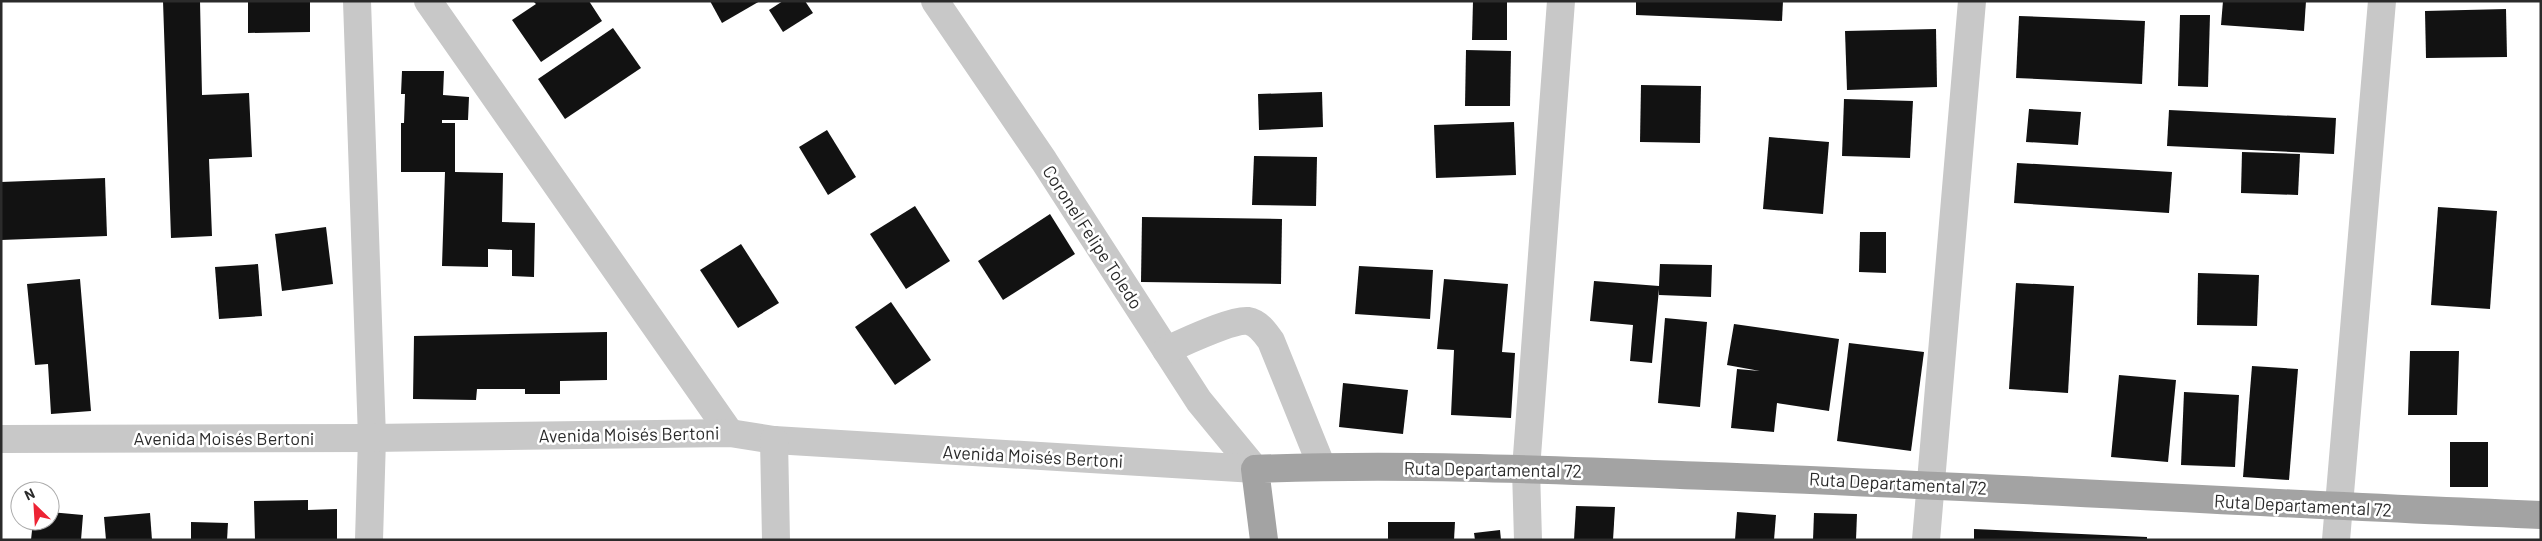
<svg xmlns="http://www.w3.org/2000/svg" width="2542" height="541" viewBox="0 0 2542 541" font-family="Barlow,sans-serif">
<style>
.building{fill:#121212}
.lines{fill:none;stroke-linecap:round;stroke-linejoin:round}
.minor{stroke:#c8c8c8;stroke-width:28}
.major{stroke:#a3a3a3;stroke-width:28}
.labels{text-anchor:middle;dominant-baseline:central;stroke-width:5;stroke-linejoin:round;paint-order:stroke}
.street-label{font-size:18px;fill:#2b2b2b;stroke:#fff}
</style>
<rect width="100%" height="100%" fill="#fff"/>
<g class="building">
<polygon points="163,1 200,1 202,95 249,93 252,157 209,159 212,236 171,238"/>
<polygon points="248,1 310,1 310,32 248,33"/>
<polygon points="533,1 589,1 602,21 541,62 512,20 536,4"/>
<polygon points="710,1 760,1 722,23"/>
<polygon points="783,1 805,1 813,13 783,32 769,10"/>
<polygon points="1473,1 1507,1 1507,40 1472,40"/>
<polygon points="1636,1 1783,1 1782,21 1636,15"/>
<polygon points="2223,1 2306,1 2304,31 2221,25"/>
<polygon points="2506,9 2507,57 2426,58 2425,11"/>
<polygon points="2180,15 2210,15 2208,87 2178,86"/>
<polygon points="2019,16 2145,21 2142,84 2016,78"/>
<polygon points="613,28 641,68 565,119 538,79"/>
<polygon points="1936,29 1937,87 1847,90 1845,31"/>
<polygon points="1466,50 1511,51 1510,106 1465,106"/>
<polygon points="402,71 444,71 443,95 469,97 468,120 442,120 442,123 455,123 455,172 503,173 502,222 535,223 534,277 512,276 512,250 488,249 488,267 442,266 445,172 401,172 401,123 404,123 405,94 401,94"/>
<polygon points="1641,85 1701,86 1700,143 1640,142"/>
<polygon points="1322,92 1323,127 1259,130 1258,94"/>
<polygon points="1844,99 1913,101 1910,158 1842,156"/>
<polygon points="2029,109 2081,112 2078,145 2026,142"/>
<polygon points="2169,110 2336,118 2334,154 2167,146"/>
<polygon points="1514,122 1516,175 1436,178 1434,125"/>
<polygon points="827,130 856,177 828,195 799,147"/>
<polygon points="1769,137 1829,142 1823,214 1763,209"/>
<polygon points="2242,152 2300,154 2298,195 2241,193"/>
<polygon points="1254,156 1317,157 1316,206 1252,205"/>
<polygon points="2017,163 2172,172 2169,213 2014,203"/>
<polygon points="105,178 107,236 1,240 1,182"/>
<polygon points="915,206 950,261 906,289 870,234"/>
<polygon points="2438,207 2497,211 2490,309 2431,305"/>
<polygon points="1050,214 1075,254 1003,300 978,261"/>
<polygon points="1142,217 1282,219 1281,284 1141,282"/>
<polygon points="326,227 333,284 282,291 275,234"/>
<polygon points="1860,232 1886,232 1886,273 1859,272"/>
<polygon points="741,244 779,303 738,328 700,270"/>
<polygon points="258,264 262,316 219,319 215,267"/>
<polygon points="1660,264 1712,265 1711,297 1659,295 1659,289 1652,363 1630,361 1633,325 1590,321 1594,281 1659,286"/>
<polygon points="1359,266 1433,270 1430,319 1355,314"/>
<polygon points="2198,273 2259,275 2257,326 2197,325"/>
<polygon points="80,279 91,411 51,414 48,364 35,365 27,284"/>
<polygon points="1444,279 1508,284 1502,352 1515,353 1511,418 1451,415 1454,350 1437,349"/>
<polygon points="2016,283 2074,286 2068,393 2009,389"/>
<polygon points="891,302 931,360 895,385 855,327"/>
<polygon points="1665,318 1707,322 1700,407 1658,403"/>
<polygon points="1734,324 1839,339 1829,411 1777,403 1774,432 1731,428 1737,369 1760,371 1727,365"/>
<polygon points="607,332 607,380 560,381 560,394 525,394 525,389 477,389 476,400 413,399 414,336"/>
<polygon points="1849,343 1924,352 1911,451 1837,441"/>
<polygon points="2410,351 2459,351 2457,415 2408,415"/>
<polygon points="2252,366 2298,369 2289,480 2243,477"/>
<polygon points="2119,375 2176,380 2168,462 2111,457"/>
<polygon points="1343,383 1408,390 1403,434 1339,427"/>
<polygon points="2184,392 2239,395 2235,467 2181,465"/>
<rect x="2450" y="442" width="38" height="45"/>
<polygon points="308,500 308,510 337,509 337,540 255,540 254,501"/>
<polygon points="1576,506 1615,507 1613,540 1574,540"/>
<polygon points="50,512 83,515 81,540 31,540 33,521 50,521"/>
<polygon points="1737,512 1776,515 1774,540 1735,540"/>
<polygon points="150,513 152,540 106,540 104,517"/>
<polygon points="1814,513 1857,514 1856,540 1813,540"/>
<polygon points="191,522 228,523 227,540 191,540"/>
<polygon points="1388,522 1455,522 1454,540 1388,540"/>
<polygon points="1974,529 2147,537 2147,540 1974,540"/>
<polygon points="1500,530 1501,540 1475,540 1474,533"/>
</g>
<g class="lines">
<g class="minor">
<polyline points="357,1 372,438 369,540"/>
<polyline points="428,1 730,433"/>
<polyline points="935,1 1044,161 1199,401 1255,469"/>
<path d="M1166 350C1183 343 1232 319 1248 321 1259 323 1265 333 1271 341L1322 467"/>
<polyline points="1,439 372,438 730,433 774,440 1255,469"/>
<polyline points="774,440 776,540"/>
<polyline points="1528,540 1526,469 1561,1"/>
<polyline points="1926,540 1972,1"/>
<polyline points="2336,540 2382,1"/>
</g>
<path class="major" d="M1264 540 1255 469C1406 463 1557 470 1708 476 1985 486 2263 504 2541 515"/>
</g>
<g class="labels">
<g class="street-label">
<text transform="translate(1093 237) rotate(57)">Coronel Felipe Toledo</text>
<text transform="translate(629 434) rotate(-1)">Avenida Moisés Bertoni</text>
<text x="224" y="438">Avenida Moisés Bertoni</text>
<text transform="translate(1033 456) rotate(3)">Avenida Moisés Bertoni</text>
<text transform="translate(1493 469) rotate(1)">Ruta Departamental 72</text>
<text transform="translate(1898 483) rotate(3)">Ruta Departamental 72</text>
<text transform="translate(2303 505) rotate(3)">Ruta Departamental 72</text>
</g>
</g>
<rect width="2542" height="541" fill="none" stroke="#2b2b2b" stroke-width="5"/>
<g transform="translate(35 506) rotate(335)"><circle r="24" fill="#ffffff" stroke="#aaaaaa"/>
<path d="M0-4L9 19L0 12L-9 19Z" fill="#ed2334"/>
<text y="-8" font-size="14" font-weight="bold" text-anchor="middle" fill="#2b2b2b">N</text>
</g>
</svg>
